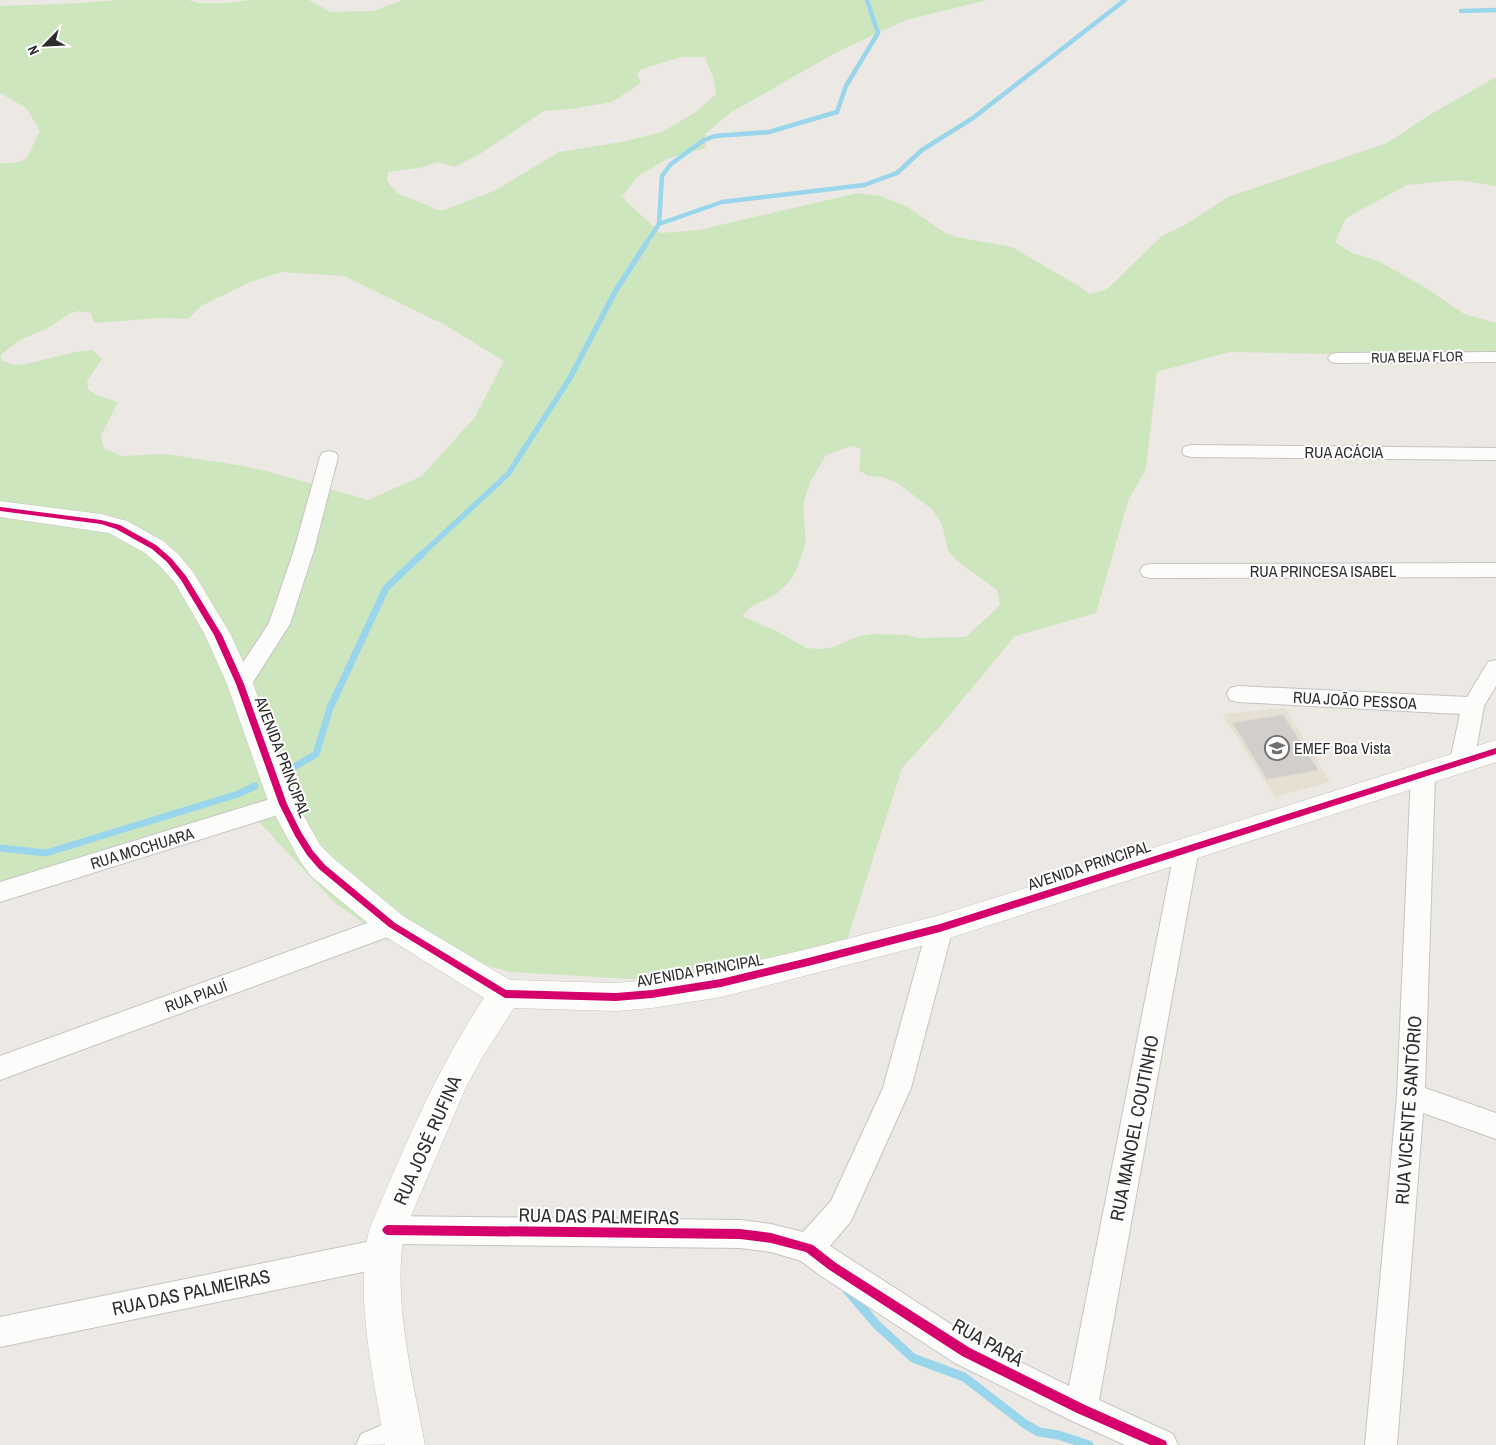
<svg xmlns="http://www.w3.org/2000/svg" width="1496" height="1445" viewBox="0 0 1496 1445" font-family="'Archivo Narrow',sans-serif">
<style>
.education{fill:#e6e0d3}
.green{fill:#cee6be;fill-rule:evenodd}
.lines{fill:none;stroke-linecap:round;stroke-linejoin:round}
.stream-far3{stroke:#99d6ec;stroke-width:4.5}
.stream-far2{stroke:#99d6ec;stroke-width:5.5}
.stream-far1{stroke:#99d6ec;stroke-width:7}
.stream{stroke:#99d6ec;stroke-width:9}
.building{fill:#d1cecb;stroke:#d7d4d0}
.street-casing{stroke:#c5c4c5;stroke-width:2}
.secondary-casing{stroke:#c5c4c5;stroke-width:1}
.street{fill:#fcfcfb;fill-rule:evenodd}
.secondary{fill:#fcfcfb;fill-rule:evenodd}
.cycleway-casing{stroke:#fff;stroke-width:3}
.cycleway{fill:#d6006c;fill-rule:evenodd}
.labels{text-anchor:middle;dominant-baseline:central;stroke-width:4;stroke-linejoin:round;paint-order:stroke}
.far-street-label{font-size:14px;fill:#2e2e2e;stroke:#fff}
.street-label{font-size:16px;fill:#2e2e2e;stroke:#fff}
.poi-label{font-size:16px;fill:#2e2e2e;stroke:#fff;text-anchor:start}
.near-street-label{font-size:19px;fill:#2e2e2e;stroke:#fff}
</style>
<rect width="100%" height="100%" fill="#ece8e4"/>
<polygon class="education" points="1285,708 1330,782 1275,797 1222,714"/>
<path class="green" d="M116 0H188L199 3H227L250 0H309L331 12 373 11 403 0H987L906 20 835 53 730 113 705 134 706 148 669 158 638 176 622 197 660 233 699 230 858 193 880 196 906 206 944 232 956 237 1012 247 1082 288 1089 294 1106 290 1162 236 1185 225 1228 197 1387 143 1431 114 1496 77V186L1458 180 1407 185 1346 218 1335 242 1352 253 1378 261 1426 288 1464 314 1496 323V353L1381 355 1229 352 1157 372 1146 469 1128 501 1096 613 1015 636 942 724 902 768 846 943 749 972 647 980 511 972 387 940 335 903 244 806 0 886V163H15L26 159 40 131 26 108 0 93V6L81 3ZM681 57H705L713 77 716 94 696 112 662 132 622 142 559 152 494 191 441 211 397 193 387 181 388 172 424 167 437 162 455 167 483 152 544 111 572 109 612 102 641 83 637 74 642 69ZM282 272 344 276 445 325 504 361 475 417 422 476 368 500 266 471 238 465 165 454 121 456 104 448 101 436 118 402 96 395 88 389 87 381 102 359 93 350 75 352 26 364 14 365 2 361 1 355 20 340 46 329 71 313 79 311 91 313 94 323 161 318 188 319 201 306 250 282ZM851 446 861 449 859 470 868 476 883 477 897 483 932 509 942 524 948 550 956 560 997 590 1000 605 966 637 919 638 906 635 874 634 856 637 834 647 822 649 806 648 778 632 742 616 751 607 775 595 787 584 796 571 806 542 803 505 810 482 826 455Z"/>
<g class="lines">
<g class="stream-far3">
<polyline points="1461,11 1496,10"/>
<polyline points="659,224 662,176 671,164 704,140 715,136 769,132 837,112 846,86 878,33 867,0"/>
<polyline points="645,245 659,224 722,202 864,185 897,173 922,150 973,118 1125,0"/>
</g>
<polyline class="stream-far2" points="421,555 508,474 570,378 616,290 646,244"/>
<g class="stream-far1">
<polyline points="289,770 316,754 330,708 386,588 422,554"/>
<polyline points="0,848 46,853 238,794 255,786"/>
</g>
<polyline class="stream" points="847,1290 877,1325 913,1358 964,1377 1025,1424 1039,1432 1058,1435 1089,1445"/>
</g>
<polygon class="building" points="1283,715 1318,770 1267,779 1233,723"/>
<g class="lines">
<defs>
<g id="street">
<polygon points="1496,352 1496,362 1337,363 1331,362 1328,358 1331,354 1337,353"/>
<polygon points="1191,445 1496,448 1496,460 1191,457 1184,455 1182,451 1184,447"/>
<polygon points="329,451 336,453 338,457 314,550 290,624 248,690 240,692 232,690 229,684 269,623 294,550 320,457 322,453"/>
<polygon points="1496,563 1496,577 1150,578 1143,576 1140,571 1143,566 1150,564"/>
<polygon points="1496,660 1496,686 1484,706 1474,761 1470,767 1462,770 1454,767 1450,761 1460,714 1238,702 1230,700 1227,694 1230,688 1238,686 1467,697 1488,662"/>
<polygon points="1423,765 1431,768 1435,774 1425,1088 1496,1113 1496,1139 1423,1113 1397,1445 1365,1445 1397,1096 1411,774 1415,768"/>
<polygon points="283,795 291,797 295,804 291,811 0,902 0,882"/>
<polygon points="1187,838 1196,841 1199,848 1099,1400 1173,1434 1178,1445 1125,1445 1070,1420 955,1363 821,1276 801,1261 771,1252 740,1248 393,1244 397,1253 393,1263 382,1268 0,1347 0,1317 376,1240 372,1230 377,1220 387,1216 740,1220 771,1224 803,1232 831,1201 883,1088 927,928 931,921 940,917 949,921 953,928 911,1088 851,1221 830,1246 977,1341 1069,1386 1175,848 1178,841"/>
<polygon points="392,914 401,918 405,925 401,932 0,1080 0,1056"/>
<polygon points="401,1417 412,1422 417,1433 412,1444 356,1445 361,1434"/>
</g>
<path id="secondary" d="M0 501 101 514 127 521 163 541 178 554 193 572 231 635 253 684 297 804 320 845 333 858 403 916 510 980 616 983 652 980 721 969 808 949 940 915 1496 740V762L940 941 808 975 721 997 652 1008 616 1011 514 1008 483 1056 466 1087 405 1230C391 1295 413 1380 425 1445H385C374 1380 354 1295 369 1230 403 1150 436 1070 484 998L381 934 311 876 300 861 269 804 227 684 205 635 175 583 160 566 145 553 109 533 0 517Z"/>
</defs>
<use href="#street" class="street-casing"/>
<use href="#secondary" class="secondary-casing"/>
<use href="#street" class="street"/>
<use href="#secondary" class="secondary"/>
<defs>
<g id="cycleway">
<polygon points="0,507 101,520 120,525 156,545 171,558 186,576 222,635 244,684 287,804 301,832 313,851 325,865 395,923 506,990 616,993 652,990 721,979 808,958 940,924 1496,748 1496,754 940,932 808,966 721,987 652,998 616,1001 505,998 389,927 319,869 307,855 295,836 279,804 236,684 214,635 181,580 167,562 152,549 116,529 101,524 0,511"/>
<polygon points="387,1225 740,1229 771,1233 813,1245 836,1263 970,1348 1085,1405 1166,1441 1167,1445 1150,1445 1077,1413 962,1356 828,1269 806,1252 771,1243 740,1239 387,1235 384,1233 382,1230 384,1227"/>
</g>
</defs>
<use href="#cycleway" class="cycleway-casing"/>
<use href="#cycleway" class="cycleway"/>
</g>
<defs>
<symbol id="school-ring" viewBox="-11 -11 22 22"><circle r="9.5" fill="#fff" stroke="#706f6e" stroke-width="1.5"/><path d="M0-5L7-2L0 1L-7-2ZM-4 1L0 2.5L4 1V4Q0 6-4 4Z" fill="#706f6e"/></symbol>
</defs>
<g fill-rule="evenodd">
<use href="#school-ring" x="1263" y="734" width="28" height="28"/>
</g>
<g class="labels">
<g class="far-street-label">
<text transform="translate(1417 357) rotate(-1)">RUA BEIJA FLOR</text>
</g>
<g class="street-label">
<text x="1344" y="452">RUA ACÁCIA</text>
<text x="1323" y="571">RUA PRINCESA ISABEL</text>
<text transform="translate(1355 700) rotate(3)">RUA JOÃO PESSOA</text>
<text transform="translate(283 757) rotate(69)">AVENIDA PRINCIPAL</text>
<text transform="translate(142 848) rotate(-17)">RUA MOCHUARA</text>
<text transform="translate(1089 865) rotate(-18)">AVENIDA PRINCIPAL</text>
<text transform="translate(700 970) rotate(-10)">AVENIDA PRINCIPAL</text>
<text transform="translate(196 996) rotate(-20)">RUA PIAUÍ</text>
</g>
<g class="poi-label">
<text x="1294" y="748">EMEF Boa Vista</text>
</g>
<g class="near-street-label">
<text transform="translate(1408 1110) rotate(-86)">RUA VICENTE SANTÓRIO</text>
<text transform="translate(1134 1128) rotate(-79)">RUA MANOEL COUTINHO</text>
<text transform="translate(427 1140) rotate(-66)">RUA JOSÉ RUFINA</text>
<text transform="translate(599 1216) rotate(1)">RUA DAS PALMEIRAS</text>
<text transform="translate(191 1292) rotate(-12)">RUA DAS PALMEIRAS</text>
<text transform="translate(988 1342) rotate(29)">RUA PARÁ</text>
</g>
</g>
<g transform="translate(45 45) rotate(246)" stroke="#ffffff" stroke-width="4" paint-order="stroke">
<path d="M0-4L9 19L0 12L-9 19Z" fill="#2e2e2e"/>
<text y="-8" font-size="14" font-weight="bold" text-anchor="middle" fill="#2e2e2e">N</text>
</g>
</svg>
